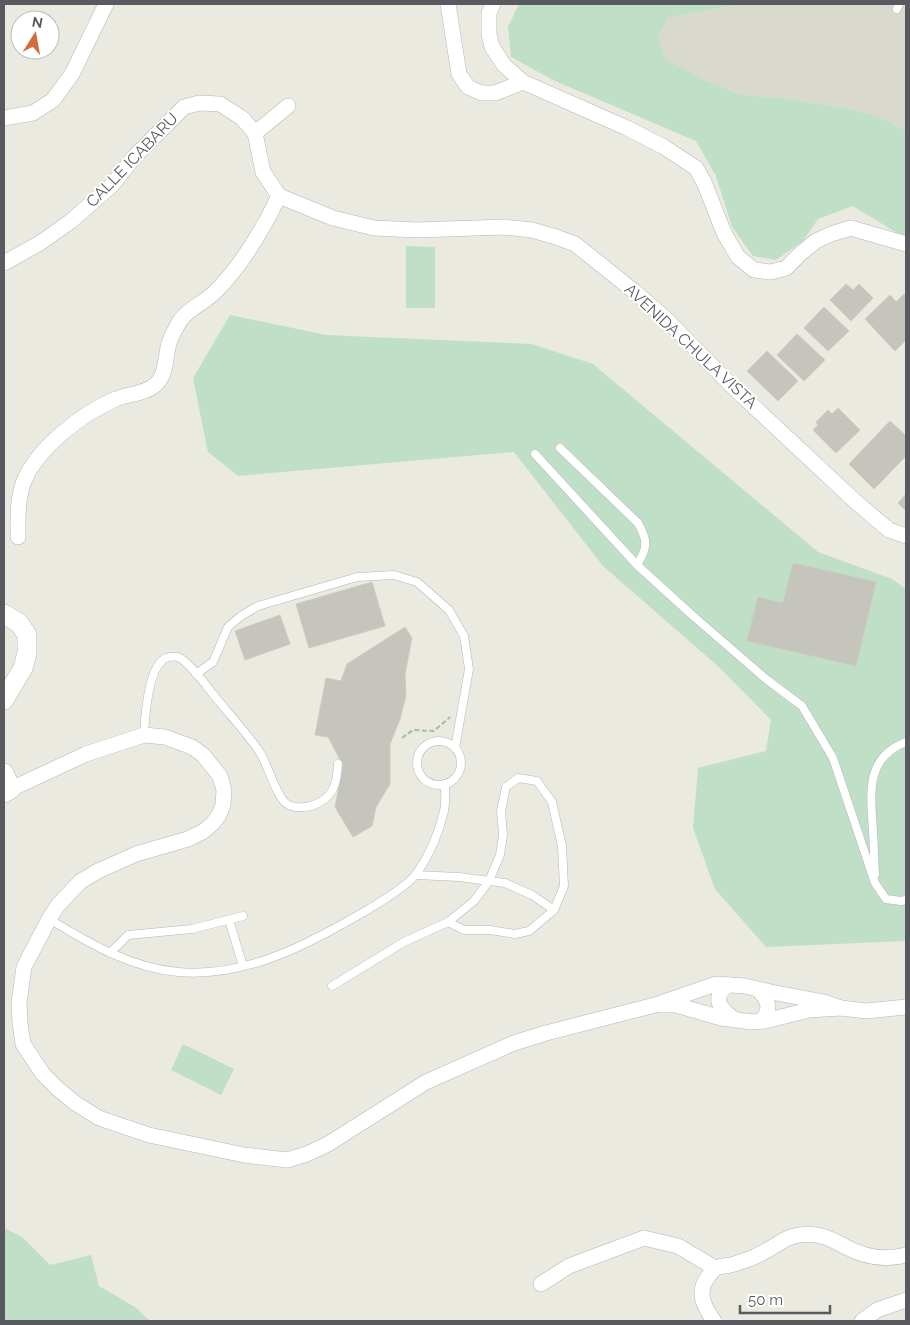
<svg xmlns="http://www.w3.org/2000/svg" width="910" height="1325" viewBox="0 0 910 1325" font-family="Raleway,sans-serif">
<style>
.education{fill:#d9d9ce}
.green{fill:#bfdfc6}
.building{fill:#c5c4bd;stroke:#cdccbf}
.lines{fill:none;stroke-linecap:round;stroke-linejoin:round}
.service-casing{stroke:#b6b6bb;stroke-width:9}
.minor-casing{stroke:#b6b6bb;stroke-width:16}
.tertiary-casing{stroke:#b6b6bb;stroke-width:20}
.path{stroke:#9abfac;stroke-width:2;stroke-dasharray:5 2.5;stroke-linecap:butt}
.service{stroke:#fff;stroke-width:8}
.minor{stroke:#fff;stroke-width:15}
.tertiary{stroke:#fff;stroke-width:19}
.labels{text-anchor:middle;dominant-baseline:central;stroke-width:4;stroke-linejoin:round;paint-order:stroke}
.street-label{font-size:16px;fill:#595a5f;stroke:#fff}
</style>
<rect width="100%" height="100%" fill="#eaeae0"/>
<polygon class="education" points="741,4 906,4 906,131 886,120 857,110 773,97 741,95 707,81 666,59 658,36 668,18"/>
<g class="green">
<polygon points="519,4 741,4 668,18 658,36 666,59 707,81 741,95 773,97 857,110 886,120 906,131 906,235 897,233 853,206 818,219 803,241 776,260 753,256 732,227 716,176 696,141 555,81 511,57 508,27"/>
<polygon points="406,246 435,247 435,308 406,308"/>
<polygon points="230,315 326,335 532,344 593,364 818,552 892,579 906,589 906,941 766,947 715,889 693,828 698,768 766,751 771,720 720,668 603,566 514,452 238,476 208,452 193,378"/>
<polygon points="183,1044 234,1069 221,1095 171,1070"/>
<polygon points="4,1228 22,1237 50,1265 91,1255 99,1286 135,1307 150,1321 4,1321"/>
</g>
<g class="building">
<polygon points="846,284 853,290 859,284 873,298 851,321 830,300"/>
<polygon points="904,294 906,296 906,340 895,351 865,319 890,295 896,302"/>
<polygon points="824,307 849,331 828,351 804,328"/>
<polygon points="797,334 825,360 804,381 777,355"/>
<polygon points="767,351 798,381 778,401 747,371"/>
<polygon points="838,408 860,430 836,453 813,430 818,425 816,422 828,410 832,414"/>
<polygon points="890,421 906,436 906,456 874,489 849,464"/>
<polygon points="906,494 906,511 898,503"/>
<polygon points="793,563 876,582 856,666 747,641 758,597 783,603"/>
<polygon points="372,582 385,626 309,648 296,604"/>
<polygon points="280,615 290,644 245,660 235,631"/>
<polygon points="405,627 412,638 405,674 406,696 400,719 390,744 390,784 376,807 372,826 353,837 335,807 343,765 328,737 315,735 326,678 341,681 347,664"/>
</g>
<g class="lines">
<defs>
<g id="service">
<polyline points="897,9 899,4"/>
<path d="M560 448 638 523C648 541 648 547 637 565"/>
<polyline points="535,454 637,565 692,615 766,679 802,706 833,758 875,883 886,899 901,901 906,900"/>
<polyline points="196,674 213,662 228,627 241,616 258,606 357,577 394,575 417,582 449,610 464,636 469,669 455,748"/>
<path d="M144 735C145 717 148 666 166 658 170 656 177 656 180 658 192 665 207 687 216 698 230 715 246 732 259 751 268 764 276 797 287 804 296 810 312 807 320 802 335 794 337 780 338 764"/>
<circle cx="439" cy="763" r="22"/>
<path d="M875 874C874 860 874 846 873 832 871 795 864 758 906 742"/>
<path d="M49 919C89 943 130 968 178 972 247 978 311 943 369 909 382 901 409 885 417 873 430 854 439 833 444 811 446 802 445 793 445 784"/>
<polyline points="229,920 243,966"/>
<polyline points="448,922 464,930 490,930 515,934 529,931 554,910"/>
<polyline points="110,953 128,935 192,929 243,916"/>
<polyline points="332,986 404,942 448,922 474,901 489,881 500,855 503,835 501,811 506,787 518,778 537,781 552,802 562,846 564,886 554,910 532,895 505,883 459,877 416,875"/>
</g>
<g id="minor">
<polyline points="448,4 459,74 468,87 481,93 495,93 523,82"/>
<polyline points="493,4 489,13 489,34 492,47 504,65 523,82 627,128 664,147 696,168 704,182 724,233 738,257 754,270 771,272 786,268 801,253 816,241 831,234 851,228 906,244"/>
<polyline points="4,118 33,113 53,100 72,74 106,4"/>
<polyline points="255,133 288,106"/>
<polyline points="279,196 333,218 374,228 417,230 504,227 532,230 556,237 575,244 635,292 667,320 735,389 856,502 889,530 906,536"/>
<polyline points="4,263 40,243 71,221 112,185 135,156 184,107 199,103 220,104 242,118 255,133 263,172 279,196"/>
<path d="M18 537C18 519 17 499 24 481 38 447 83 413 116 399 127 394 145 394 155 385 167 375 165 357 169 343 171 337 174 331 177 326 184 310 205 303 216 291 243 264 263 229 279 196"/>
<polyline points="11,789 86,754 144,735 165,737 192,747 203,755 220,776 224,790 223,805 219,815 213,823 204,831 188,839 136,854 98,871 81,881 58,905 49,919 24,967 19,1003 20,1023 23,1044 43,1074 58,1089 75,1103 99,1118 149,1135 244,1155 287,1160 307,1154 328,1144 426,1082 514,1043 546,1033 655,1005 716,984 745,986 771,992 824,1002 841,1008"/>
<path d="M728 985C711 998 720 1009 734 1019"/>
<path d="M757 989C768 999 773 1009 761 1021"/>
<polyline points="662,1005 676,1005 721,1018 752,1022 765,1021 809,1010 841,1008 866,1011 906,1007"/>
<polyline points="541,1284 569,1266 644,1238 678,1246 715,1268"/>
<path d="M714 1321C704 1307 696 1292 708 1277 710 1274 713 1270 716 1268 720 1266 726 1266 731 1265 740 1262 748 1260 756 1256 779 1246 787 1231 816 1235 827 1236 834 1241 844 1246 864 1257 884 1261 906 1255"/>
<polyline points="862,1321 877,1310 906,1300"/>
</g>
<g id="tertiary">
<polyline points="4,614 19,623 27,635 27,653 23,668 4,700"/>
<polyline points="4,773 11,789 4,793"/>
</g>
</defs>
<use href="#service" class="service-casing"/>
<use href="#minor" class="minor-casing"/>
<use href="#tertiary" class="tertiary-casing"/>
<polyline class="path" points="402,738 413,730 434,731 450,717"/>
<use href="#service" class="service"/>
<use href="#minor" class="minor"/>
<use href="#tertiary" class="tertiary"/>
</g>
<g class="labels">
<g class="street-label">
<text transform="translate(132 160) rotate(-46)">CALLE ICABARU</text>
<text transform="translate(691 346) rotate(43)">AVENIDA CHULA VISTA</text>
</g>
</g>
<rect width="910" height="1325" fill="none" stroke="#595a5f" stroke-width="10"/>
<g transform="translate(35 35) rotate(11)"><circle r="24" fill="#ffffff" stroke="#bdbdbf"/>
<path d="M0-4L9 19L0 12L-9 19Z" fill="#d16c3f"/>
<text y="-8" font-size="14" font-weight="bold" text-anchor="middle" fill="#595a5f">N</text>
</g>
<path d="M740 1305v8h90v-8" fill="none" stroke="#595a5f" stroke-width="2.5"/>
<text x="748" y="1305" font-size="15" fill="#595a5f" stroke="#ffffff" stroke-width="4" paint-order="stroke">50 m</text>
</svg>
